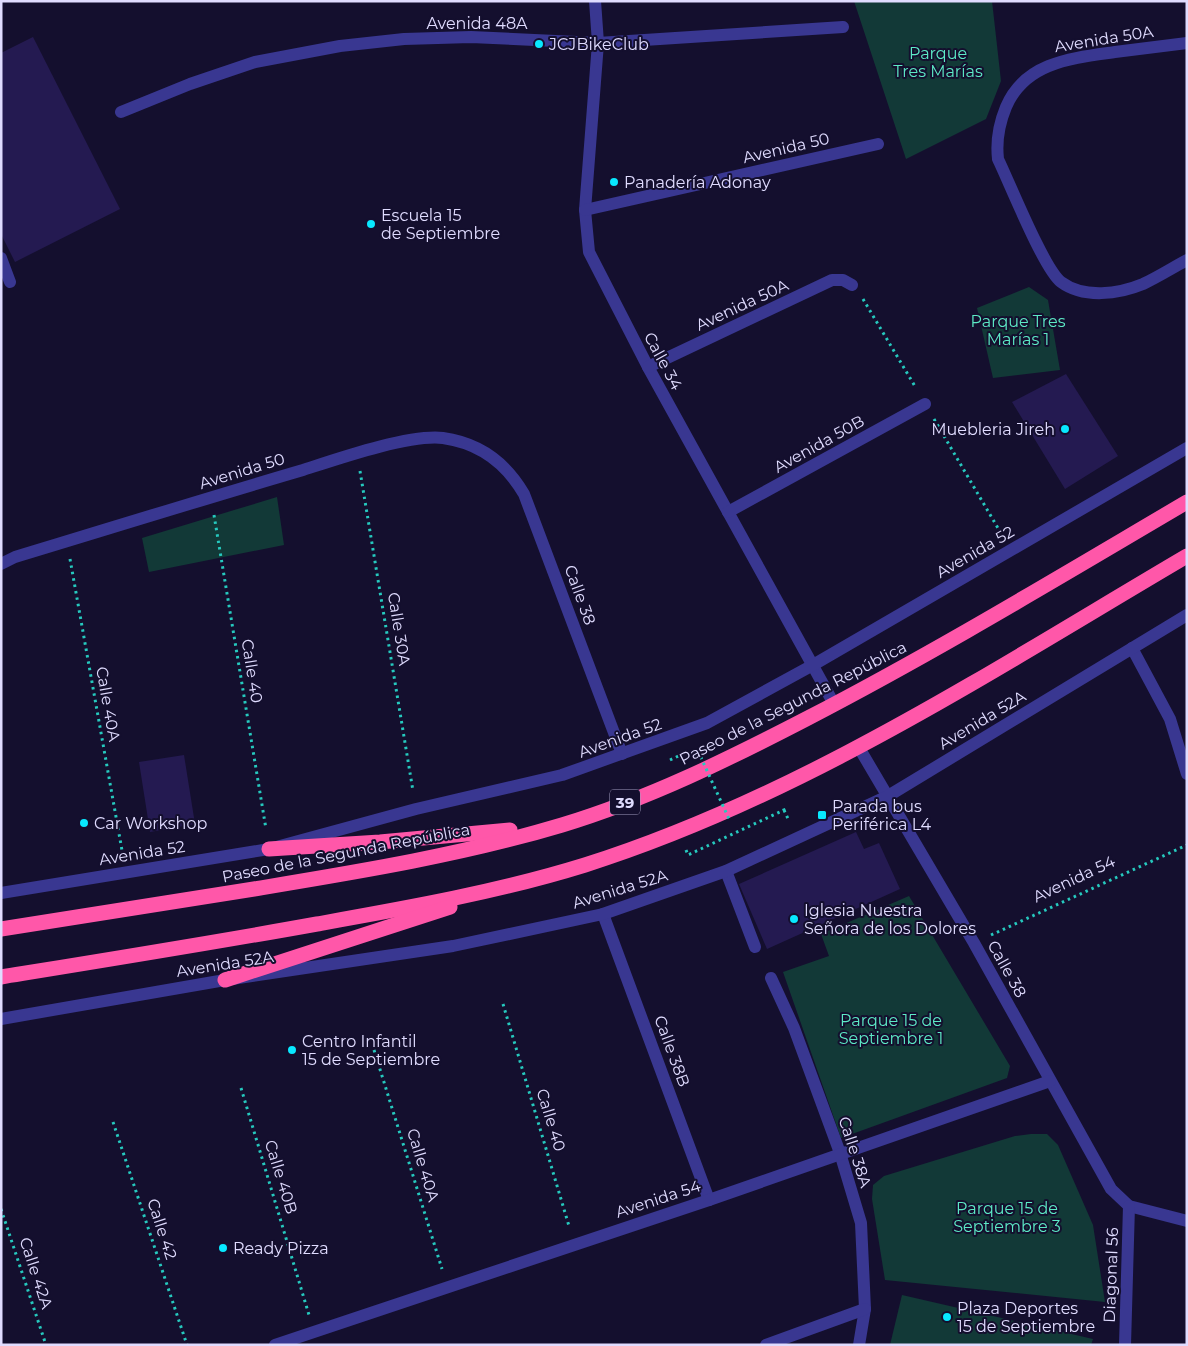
<svg xmlns="http://www.w3.org/2000/svg" width="1188" height="1346" viewBox="0 0 1188 1346" font-family="Montserrat,sans-serif">
<style>
.green{fill:#123937}
.building{fill:#241a51}
.lines{fill:none;stroke-linecap:round;stroke-linejoin:round}
.path{stroke:#26c9be;stroke-width:3;stroke-dasharray:2.5 4;stroke-linecap:butt}
.minor{stroke:#393791;stroke-width:12}
.highway{stroke:#ff57a9;stroke-width:15}
.path-bridge{stroke:#26c9be;stroke-width:3;stroke-dasharray:2.5 4;stroke-linecap:butt}
.poi-dot{fill:#08e8ff;stroke:#140f2e;stroke-width:2}
.labels{text-anchor:middle;dominant-baseline:central;stroke-width:4;stroke-linejoin:round;paint-order:stroke}
.shield{fill:#140f2e;stroke:#a39ec0;stroke-width:1}
.shield-label{font-size:15px;font-weight:bold;fill:#e0dcff}
.street-label{font-size:16px;fill:#e0dcff;stroke:#140f2e}
.poi-label{font-size:16px;fill:#e0dcff;stroke:#140f2e;text-anchor:start}
.park-label{font-size:16px;fill:#5deac6;stroke:#140f2e}
</style>
<rect width="100%" height="100%" fill="#140f2e"/>
<g class="green">
<polygon points="854,1 992,1 1001,81 986,119 906,159"/>
<polygon points="1029,287 1048,300 1060,370 993,378 977,308"/>
<polygon points="277,497 284,545 149,572 142,538"/>
<polygon points="909,896 1010,1066 1007,1078 841,1138 783,972 829,956 821,934"/>
<polygon points="1031,1134 1047,1134 1058,1145 1093,1225 1105,1302 885,1280 872,1199 873,1185 884,1176 1015,1136"/>
<polygon points="902,1295 1093,1339 1091,1345 890,1345"/>
</g>
<g class="building">
<polygon points="33,37 120,209 15,262 1,234 1,53"/>
<polygon points="1066,374 1118,456 1065,489 1012,402"/>
<polygon points="184,755 195,824 150,832 139,762"/>
<polygon points="856,832 864,849 879,843 900,889 767,949 739,884"/>
</g>
<g class="lines">
<g class="path">
<polyline points="863,299 916,388"/>
<polyline points="934,419 1002,535"/>
<polyline points="360,471 413,791"/>
<polyline points="214,515 266,829"/>
<polyline points="70,559 123,856"/>
<polyline points="670,760 687,752"/>
<polyline points="784,810 789,821"/>
<polyline points="686,850 688,855 784,810 783,807"/>
<polyline points="991,935 1187,845"/>
<polyline points="503,1004 569,1226"/>
<polyline points="374,1050 442,1269"/>
<polyline points="241,1088 309,1315"/>
<polyline points="113,1122 187,1345"/>
<polyline points="1,1209 46,1345"/>
</g>
<g class="minor">
<polyline points="595,1 598,43 585,210 589,252 648,367 834,704"/>
<path d="M1187 43C1163 46 1139 49 1115 52 1072 58 1025 62 1006 107 999 124 996 141 998 159 1010 184 1044 269 1061 282 1084 299 1119 294 1143 284 1158 277 1172 268 1187 260"/>
<polyline points="121,112 190,84 255,62 340,46 404,39 471,37 598,43 843,27"/>
<polyline points="585,210 878,144"/>
<polyline points="1,258 10,282"/>
<polyline points="648,367 832,280 843,280 852,285"/>
<polyline points="728,512 925,404"/>
<path d="M1 564 15 557C111 528 207 498 303 470 337 459 409 434 443 438 479 443 506 463 524 494L622 754"/>
<polyline points="1132,648 1170,719 1187,774"/>
<polyline points="858,746 974,943 1111,1189 1129,1206 1187,1221"/>
<polyline points="726,871 755,947"/>
<polyline points="1,893 269,849 416,809 562,775 707,723 813,665 1187,448"/>
<polyline points="603,914 709,1200"/>
<polyline points="771,978 794,1028 840,1153 861,1223 865,1309 859,1345"/>
<polyline points="1,1019 225,980 453,946 603,914 726,871 888,796 1187,615"/>
<polyline points="275,1345 709,1200 1050,1081"/>
<polyline points="766,1345 865,1309"/>
<polyline points="1125,1345 1129,1206"/>
</g>
<g class="highway">
<polyline points="269,849 380,842 510,830"/>
<path d="M1 929C86 916 170 902 254 889 357 872 462 855 562 825 648 799 729 759 808 718 937 651 1061 576 1187 502"/>
<path d="M1 977C106 960 212 943 317 924 407 908 498 892 585 865 800 797 993 670 1187 556"/>
<polyline points="225,980 450,907"/>
</g>
<polyline class="path-bridge" points="698,751 729,819"/>
</g>
<g class="poi-dot">
<circle cx="539" cy="44" r="5"/>
<circle cx="614" cy="182" r="5"/>
<circle cx="371" cy="224" r="5"/>
<circle cx="1065" cy="429" r="5"/>
<rect x="817" y="810" width="10" height="10" rx="2.5"/>
<circle cx="84" cy="823" r="5"/>
<circle cx="794" cy="919" r="5"/>
<circle cx="292" cy="1050" r="5"/>
<circle cx="223" cy="1248" r="5"/>
<circle cx="947" cy="1317" r="5"/>
</g>
<g class="labels">
<rect class="shield" x="610" y="789.5" width="30" height="25" rx="4"/>
<g class="shield-label">
<text x="625" y="802">39</text>
</g>
<g class="street-label">
<text x="477" y="23">Avenida 48A</text>
<text transform="translate(1104 39) rotate(-9)">Avenida 50A</text>
<text transform="translate(786 148) rotate(-13)">Avenida 50</text>
<text transform="translate(742 305) rotate(-25)">Avenida 50A</text>
<text transform="translate(663 361) rotate(62)">Calle 34</text>
<text transform="translate(819 444) rotate(-29)">Avenida 50B</text>
<text transform="translate(242 471) rotate(-17)">Avenida 50</text>
<text transform="translate(975 552) rotate(-30)">Avenida 52</text>
<text transform="translate(580 595) rotate(70)">Calle 38</text>
<text transform="translate(399 629) rotate(81)">Calle 30A</text>
<text transform="translate(252 671) rotate(81)">Calle 40</text>
<text transform="translate(793 703) rotate(-27)">Paseo de la Segunda República</text>
<text transform="translate(108 704) rotate(80)">Calle 40A</text>
<text transform="translate(982 720) rotate(-31)">Avenida 52A</text>
<text transform="translate(620 738) rotate(-20)">Avenida 52</text>
<text transform="translate(142 853) rotate(-9)">Avenida 52</text>
<text transform="translate(346 853) rotate(-11)">Paseo de la Segunda República</text>
<text transform="translate(1074 879) rotate(-25)">Avenida 54</text>
<text transform="translate(620 889) rotate(-17)">Avenida 52A</text>
<text transform="translate(225 964) rotate(-9)">Avenida 52A</text>
<text transform="translate(1007 969) rotate(61)">Calle 38</text>
<text transform="translate(672 1051) rotate(70)">Calle 38B</text>
<text transform="translate(551 1120) rotate(73)">Calle 40</text>
<text transform="translate(855 1152) rotate(72)">Calle 38A</text>
<text transform="translate(423 1165) rotate(73)">Calle 40A</text>
<text transform="translate(281 1177) rotate(73)">Calle 40B</text>
<text transform="translate(658 1199) rotate(-18)">Avenida 54</text>
<text transform="translate(162 1229) rotate(72)">Calle 42</text>
<text transform="translate(36 1273) rotate(72)">Calle 42A</text>
<text transform="translate(1111 1275) rotate(-88)">Diagonal 56</text>
</g>
<g class="poi-label">
<text x="549" y="44">JCJBikeClub</text>
<text x="624" y="182">Panadería Adonay</text>
<text x="381" y="215">Escuela 15<tspan x="381" dy="18">de Septiembre</tspan></text>
<text x="1055" y="429" text-anchor="end">Muebleria Jireh</text>
<text x="832" y="806">Parada bus<tspan x="832" dy="18">Periférica L4</tspan></text>
<text x="94" y="823">Car Workshop</text>
<text x="804" y="910">Iglesia Nuestra<tspan x="804" dy="18">Señora de los Dolores</tspan></text>
<text x="302" y="1041">Centro Infantil<tspan x="302" dy="18">15 de Septiembre</tspan></text>
<text x="233" y="1248">Ready Pizza</text>
<text x="957" y="1308">Plaza Deportes<tspan x="957" dy="18">15 de Septiembre</tspan></text>
</g>
<g class="park-label">
<text x="938" y="53">Parque<tspan x="938" dy="18">Tres Marías</tspan></text>
<text x="1018" y="321">Parque Tres<tspan x="1018" dy="18">Marías 1</tspan></text>
<text x="891" y="1020">Parque 15 de<tspan x="891" dy="18">Septiembre 1</tspan></text>
<text x="1007" y="1208">Parque 15 de<tspan x="1007" dy="18">Septiembre 3</tspan></text>
</g>
</g>
<rect width="1188" height="1346" fill="none" stroke="#e0dcff" stroke-width="5"/>
</svg>
